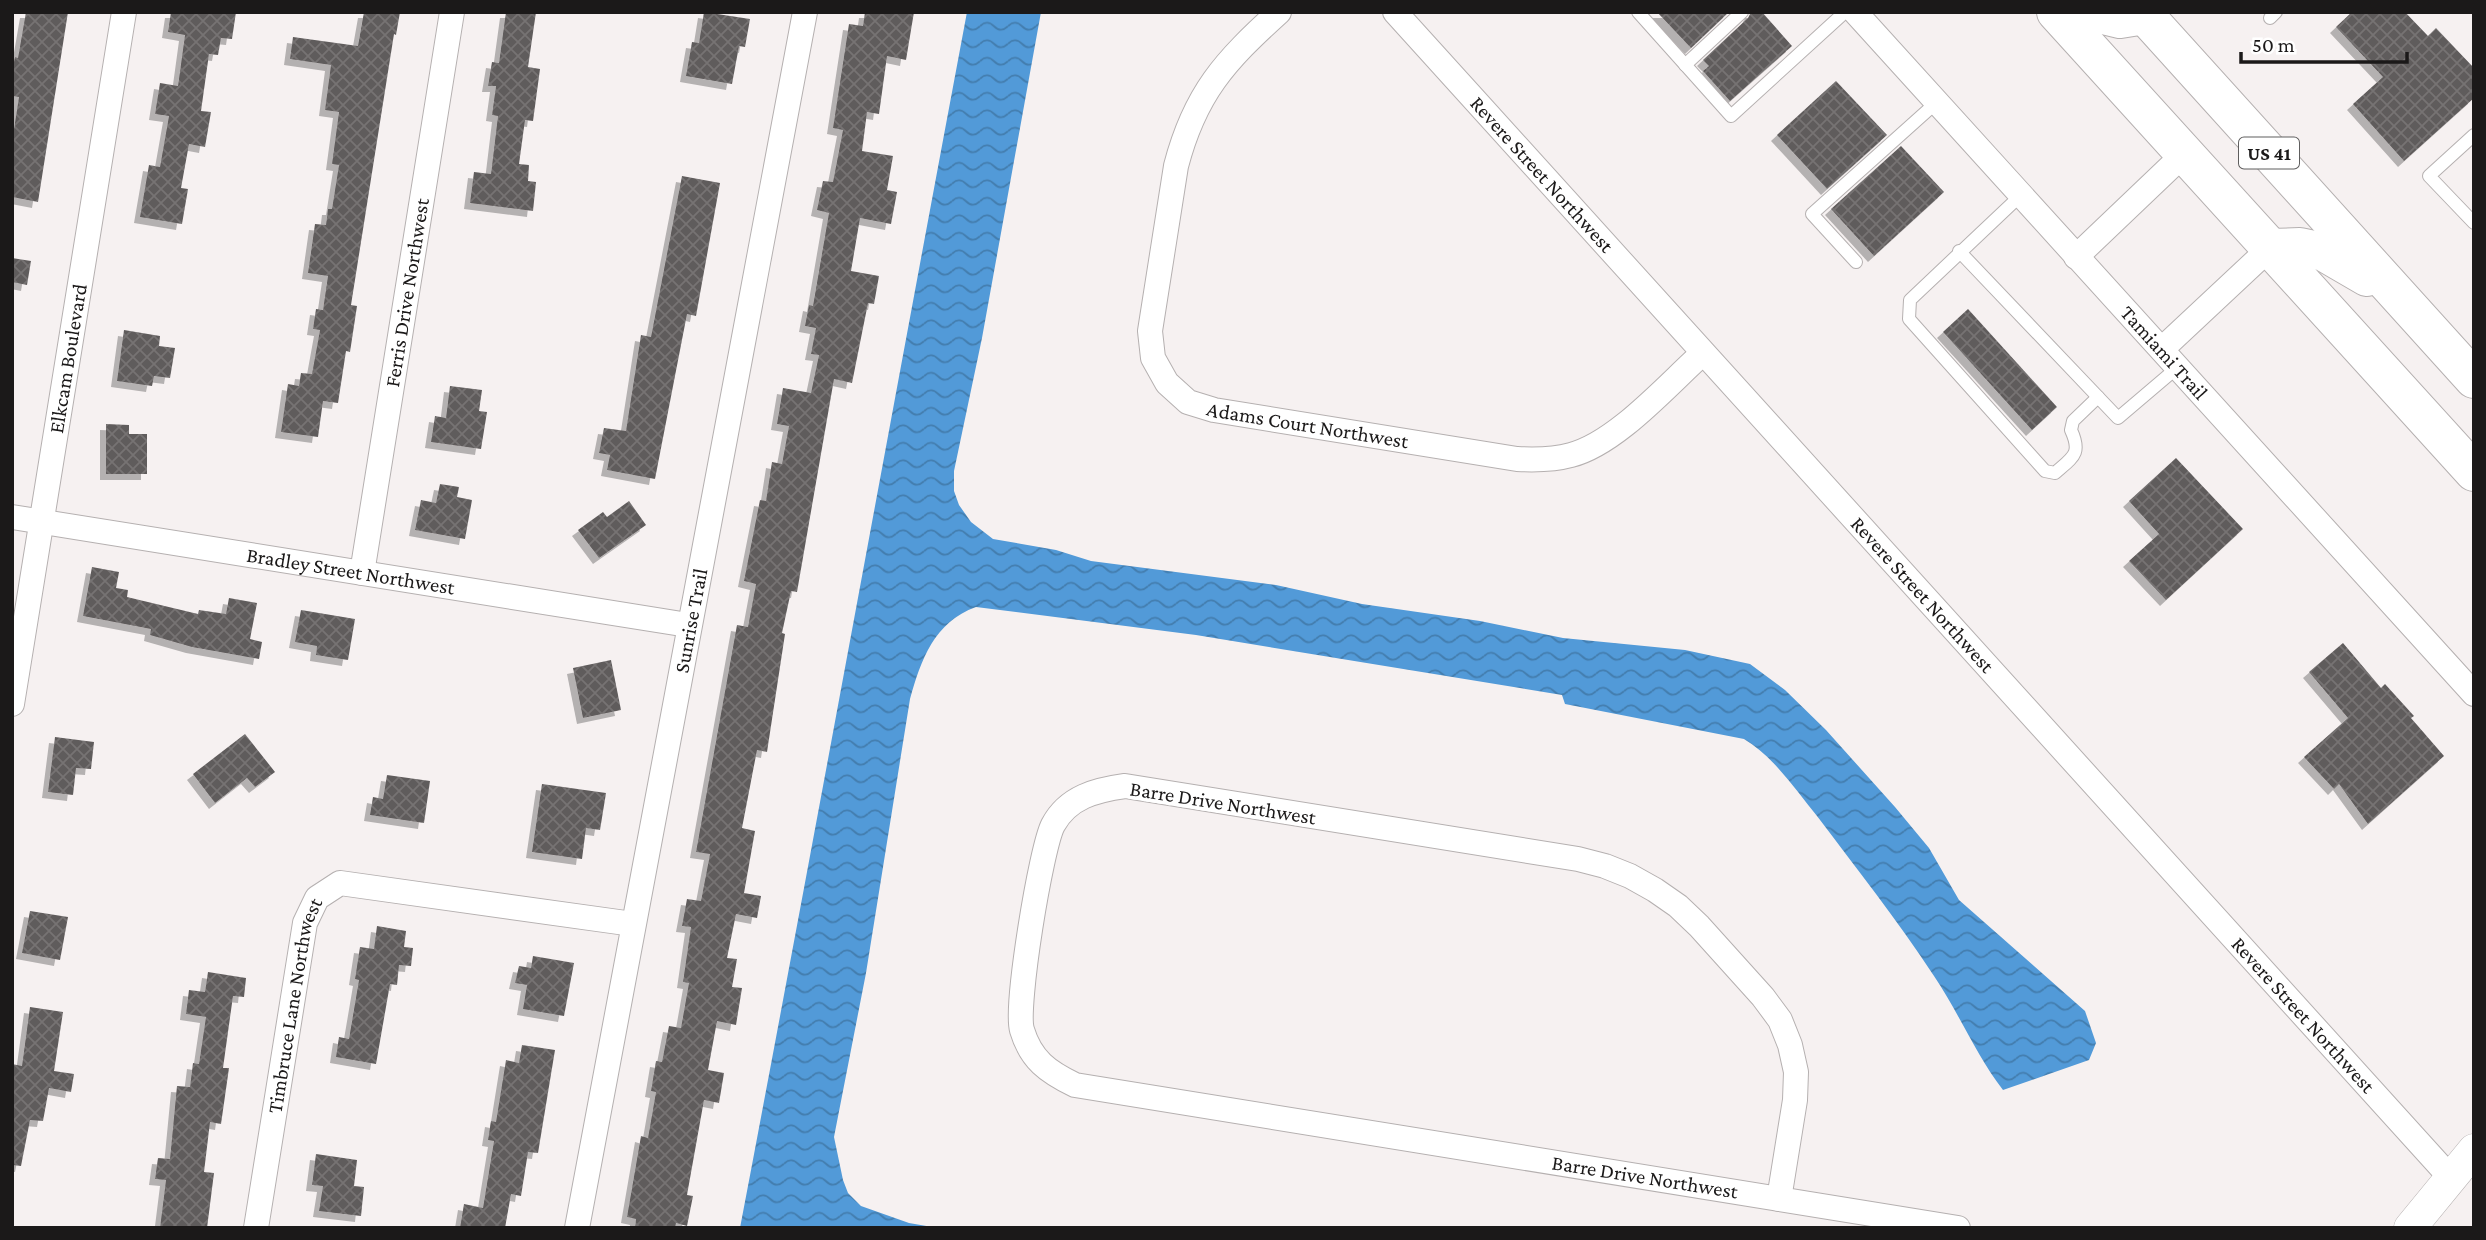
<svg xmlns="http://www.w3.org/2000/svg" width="2486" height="1240" viewBox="0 0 2486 1240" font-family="'Crimson Pro',serif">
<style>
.water{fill:url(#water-waves)}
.building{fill:url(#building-cross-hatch);filter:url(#shadow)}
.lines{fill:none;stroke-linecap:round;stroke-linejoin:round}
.service-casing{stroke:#b5b0b0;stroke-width:14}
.minor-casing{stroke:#b5b0b0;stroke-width:26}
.tertiary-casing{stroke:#b5b0b0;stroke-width:33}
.primary-casing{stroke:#b5b0b0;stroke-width:40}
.service{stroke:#fff;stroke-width:12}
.minor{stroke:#fff;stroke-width:24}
.tertiary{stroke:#fff;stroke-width:32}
.primary{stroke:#fff;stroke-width:38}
.labels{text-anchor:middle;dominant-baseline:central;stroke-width:7;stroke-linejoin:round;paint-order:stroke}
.shield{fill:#fff;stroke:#5f5e5e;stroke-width:2}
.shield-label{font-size:19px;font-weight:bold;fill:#1b1919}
.street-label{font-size:21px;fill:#1b1919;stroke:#fff}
</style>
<defs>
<pattern id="water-waves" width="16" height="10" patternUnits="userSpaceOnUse" patternTransform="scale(1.75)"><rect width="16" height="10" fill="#529ad8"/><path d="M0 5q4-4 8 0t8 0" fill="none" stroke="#437dae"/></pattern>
<pattern id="building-cross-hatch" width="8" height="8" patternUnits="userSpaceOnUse" patternTransform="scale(1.75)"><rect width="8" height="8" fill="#5f5b5b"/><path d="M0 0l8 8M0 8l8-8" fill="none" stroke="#767373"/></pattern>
<filter id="shadow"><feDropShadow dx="-6" dy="6" stdDeviation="0" flood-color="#0004"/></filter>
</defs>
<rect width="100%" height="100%" fill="#f6f1f1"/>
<path class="water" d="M967 12H1041L982 338 954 471V491L959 505 971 522 993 539 1056 550 1091 561 1276 585 1362 604 1480 621 1563 638 1685 650 1750 664 1785 690 1826 730 1895 807 1929 848 1959 900 2085 1011 2096 1043 2089 1060 2003 1090C1976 1055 1959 1013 1934 976 1898 921 1857 869 1817 816 1796 790 1773 756 1744 739L1565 704 1562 695 1196 635 976 607C934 622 921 660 910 699L866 973 834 1137 843 1180 848 1193 861 1206 909 1223 938 1228H740C817 823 891 417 967 12Z"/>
<g class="building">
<polygon points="26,12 68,12 38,202 12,197 12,142 19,97 12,96 12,72 15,57 18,58"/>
<polygon points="171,12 236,12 232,39 221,38 218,55 209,54 201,111 211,112 205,147 189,144 181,188 188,189 182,224 140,217 149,165 160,167 169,116 155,114 160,83 178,86 185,35 168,32"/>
<polygon points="364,12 400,12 396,35 394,34 351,305 357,306 350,352 346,351 338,403 323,401 318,437 281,432 288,384 299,386 301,373 312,374 320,330 313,329 316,309 323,310 328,276 308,273 315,224 326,225 328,209 332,209 339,165 332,164 339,112 325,110 331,65 290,59 293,37 358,46"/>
<polygon points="506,12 536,12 528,67 540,69 533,121 525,120 519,164 529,165 528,181 536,182 533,211 470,203 474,172 491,174 498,116 492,115 496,86 488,86 492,62 499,63"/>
<polygon points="704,12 750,19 745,47 739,46 732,84 686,76 692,42 699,43"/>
<polygon points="865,12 914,12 906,60 887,56 879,114 867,112 862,151 893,156 887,190 897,192 891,224 860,218 851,271 879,276 874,304 868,303 852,383 834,379 797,592 791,591 782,633 785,634 767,752 757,750 742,828 755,831 744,893 761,896 757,918 736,914 727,958 737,959 732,987 742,988 736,1025 717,1021 708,1070 724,1073 719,1103 704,1100 687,1195 693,1196 687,1226 676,1223 675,1228 635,1228 636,1219 627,1217 641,1136 648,1138 656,1092 651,1091 656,1061 662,1062 669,1026 681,1028 689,983 683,982 691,927 682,926 687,899 701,901 710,854 696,852 737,625 748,627 756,584 744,581 760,500 766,501 772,462 782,464 789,426 777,424 783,388 811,393 819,355 811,354 816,328 805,326 809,305 813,306 829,213 817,210 823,181 833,182 843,130 833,128 849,24 863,26"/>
<polygon points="1657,12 1729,12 1691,48"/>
<polygon points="1751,12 1762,12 1792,46 1730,101 1703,71 1709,66 1703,60 1748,18"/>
<polygon points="2352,12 2405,12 2428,36 2436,28 2474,68 2474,98 2404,161 2353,104 2383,77 2336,27"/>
<polygon points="1836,81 1887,135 1827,189 1777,135"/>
<polygon points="1901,146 1944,192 1874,256 1831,209"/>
<polygon points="682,176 720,183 696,316 687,314 655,479 607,470 610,455 599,453 604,428 626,431 641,335 651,337"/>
<polygon points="12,258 31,261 27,285 12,282"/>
<polygon points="1968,309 2057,407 2032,430 1943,332"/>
<polygon points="124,330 160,336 159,346 175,348 170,378 154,376 152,386 117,381"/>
<polygon points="450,386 482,390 479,411 487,412 481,449 431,442 435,416 446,418"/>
<polygon points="106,424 129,425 129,434 147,434 147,474 106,474"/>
<polygon points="2176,458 2243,529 2166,600 2129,561 2159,534 2129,501"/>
<polygon points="440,484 459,487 457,497 472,500 465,539 415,530 421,500 436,503"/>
<polygon points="629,501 646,525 599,558 578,530 603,512 607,517"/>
<polygon points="92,567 119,572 116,588 128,590 127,597 198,614 199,610 226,614 229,598 257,603 250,639 262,642 259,659 192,647 150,635 151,629 83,616"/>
<polygon points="301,610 355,619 348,660 316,655 317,646 295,642"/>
<polygon points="2343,643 2381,688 2385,684 2414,716 2411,718 2444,756 2368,824 2339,784 2334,789 2304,757 2348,718 2309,672"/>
<polygon points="611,660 621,710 583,718 573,668"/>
<polygon points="245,734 275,772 255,787 247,778 215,803 193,774"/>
<polygon points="55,737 94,742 91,769 76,768 73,795 48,792"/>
<polygon points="387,775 430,781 424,823 370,815 373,797 383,799"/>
<polygon points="542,784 606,793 600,830 586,828 582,859 532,852"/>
<polygon points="30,911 68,917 60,960 22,953"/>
<polygon points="377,926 406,931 404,947 413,948 411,966 399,965 397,985 390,984 376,1064 336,1057 339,1037 349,1039 359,980 355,979 360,947 374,949"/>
<polygon points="533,956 574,963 564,1016 523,1009 527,985 515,983 519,966 531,968"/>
<polygon points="208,972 246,978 244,997 233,996 223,1068 229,1068 221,1124 210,1122 204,1172 214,1173 207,1228 160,1228 166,1180 155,1179 158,1158 170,1159 177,1086 190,1087 193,1063 199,1064 206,1017 186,1014 189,990 205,992"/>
<polygon points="30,1007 63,1012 54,1071 74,1074 71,1092 49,1088 43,1121 30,1120 21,1166 12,1165 12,1064 22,1066"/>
<polygon points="522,1045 555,1050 538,1153 528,1152 521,1196 511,1194 505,1228 460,1228 464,1204 483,1208 494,1141 488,1140 491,1121 496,1122 506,1060 519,1063"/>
<polygon points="316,1154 357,1160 354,1186 364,1187 361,1216 319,1211 323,1186 312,1185"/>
</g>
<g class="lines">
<defs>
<g id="service">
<polyline points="1638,12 1731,116 1845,12"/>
<polyline points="2270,18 2276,12"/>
<polyline points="1685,65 1742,12"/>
<polyline points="2474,135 2429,176 2474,223"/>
<path d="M2020 196 1910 300 1909 319 2045 471 2055 473C2073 457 2082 454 2071 430L2073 421 2098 397"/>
<polyline points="1959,251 2118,418 2178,367"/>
<polyline points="1856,262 1812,214 1937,102"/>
</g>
<g id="minor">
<path id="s1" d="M1279 12C1225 61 1195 93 1176 166L1150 331 1153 358 1167 383 1188 402 1214 410 1517 459C1536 460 1553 460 1571 455 1617 443 1668 384 1703 353"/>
<path id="s2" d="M1395 12 2450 1177"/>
<path id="s3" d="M1855 12 2474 694"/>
<polyline points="2076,257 2184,154"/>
<polyline points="2162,349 2270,248"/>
<path id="s4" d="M12 517 688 625"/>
<path id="s5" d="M362 573 452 12"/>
<path id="s6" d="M12 704 124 12"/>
<path d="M1125 786 1578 859 1605 866 1630 876 1655 890 1678 906 1699 926 1763 997 1780 1020 1790 1045 1796 1072 1795 1100 1779 1199 1075 1085C1048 1072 1031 1060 1022 1030 1015 1007 1041 848 1053 825 1068 797 1096 790 1125 786Z"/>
<polyline points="1779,1199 1958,1228"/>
<path id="s7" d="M256 1228 305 923 317 898 340 883 633 924"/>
<path id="s8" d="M577 1228 805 12"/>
</g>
<polyline id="tertiary" points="2410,1228 2474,1150"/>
<g id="primary">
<polyline points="2056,12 2474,472"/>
<polyline points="2091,12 2120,19 2145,15"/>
<polyline points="2142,12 2474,379"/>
<polyline points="2270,248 2300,247 2324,252 2367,277"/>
</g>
</defs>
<use href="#service" class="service-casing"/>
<use href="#minor" class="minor-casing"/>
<use href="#tertiary" class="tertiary-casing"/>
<use href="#primary" class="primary-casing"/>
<use href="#service" class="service"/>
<use href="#minor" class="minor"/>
<use href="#tertiary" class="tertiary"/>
<use href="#primary" class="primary"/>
</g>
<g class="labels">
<rect class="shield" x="2239" y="137.5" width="60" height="31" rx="5"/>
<g class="shield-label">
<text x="2269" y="153">US 41</text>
</g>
<g class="street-label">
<text stroke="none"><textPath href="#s2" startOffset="219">Revere Street Northwest</textPath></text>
<text stroke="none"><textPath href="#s5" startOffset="284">Ferris Drive Northwest</textPath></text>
<text stroke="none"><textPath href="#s3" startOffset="460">Tamiami Trail</textPath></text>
<text stroke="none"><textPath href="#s6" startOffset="350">Elkcam Boulevard</textPath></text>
<text stroke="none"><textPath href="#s1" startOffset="562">Adams Court Northwest</textPath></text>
<text stroke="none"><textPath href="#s4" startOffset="343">Bradley Street Northwest</textPath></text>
<text stroke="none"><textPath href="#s2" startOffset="786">Revere Street Northwest</textPath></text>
<text stroke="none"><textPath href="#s8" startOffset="618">Sunrise Trail</textPath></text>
<text transform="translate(1223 803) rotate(9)">Barre Drive Northwest</text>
<text stroke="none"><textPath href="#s7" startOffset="226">Timbruce Lane Northwest</textPath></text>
<text stroke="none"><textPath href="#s2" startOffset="1353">Revere Street Northwest</textPath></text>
<text transform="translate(1645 1177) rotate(9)">Barre Drive Northwest</text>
</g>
</g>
<rect width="2486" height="1240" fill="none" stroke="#1b1919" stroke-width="28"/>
<path d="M2241 52v10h166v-10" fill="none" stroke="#1b1919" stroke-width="3.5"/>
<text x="2252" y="52" font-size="21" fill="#1b1919" stroke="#ffffff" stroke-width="5" paint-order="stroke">50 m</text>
</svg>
